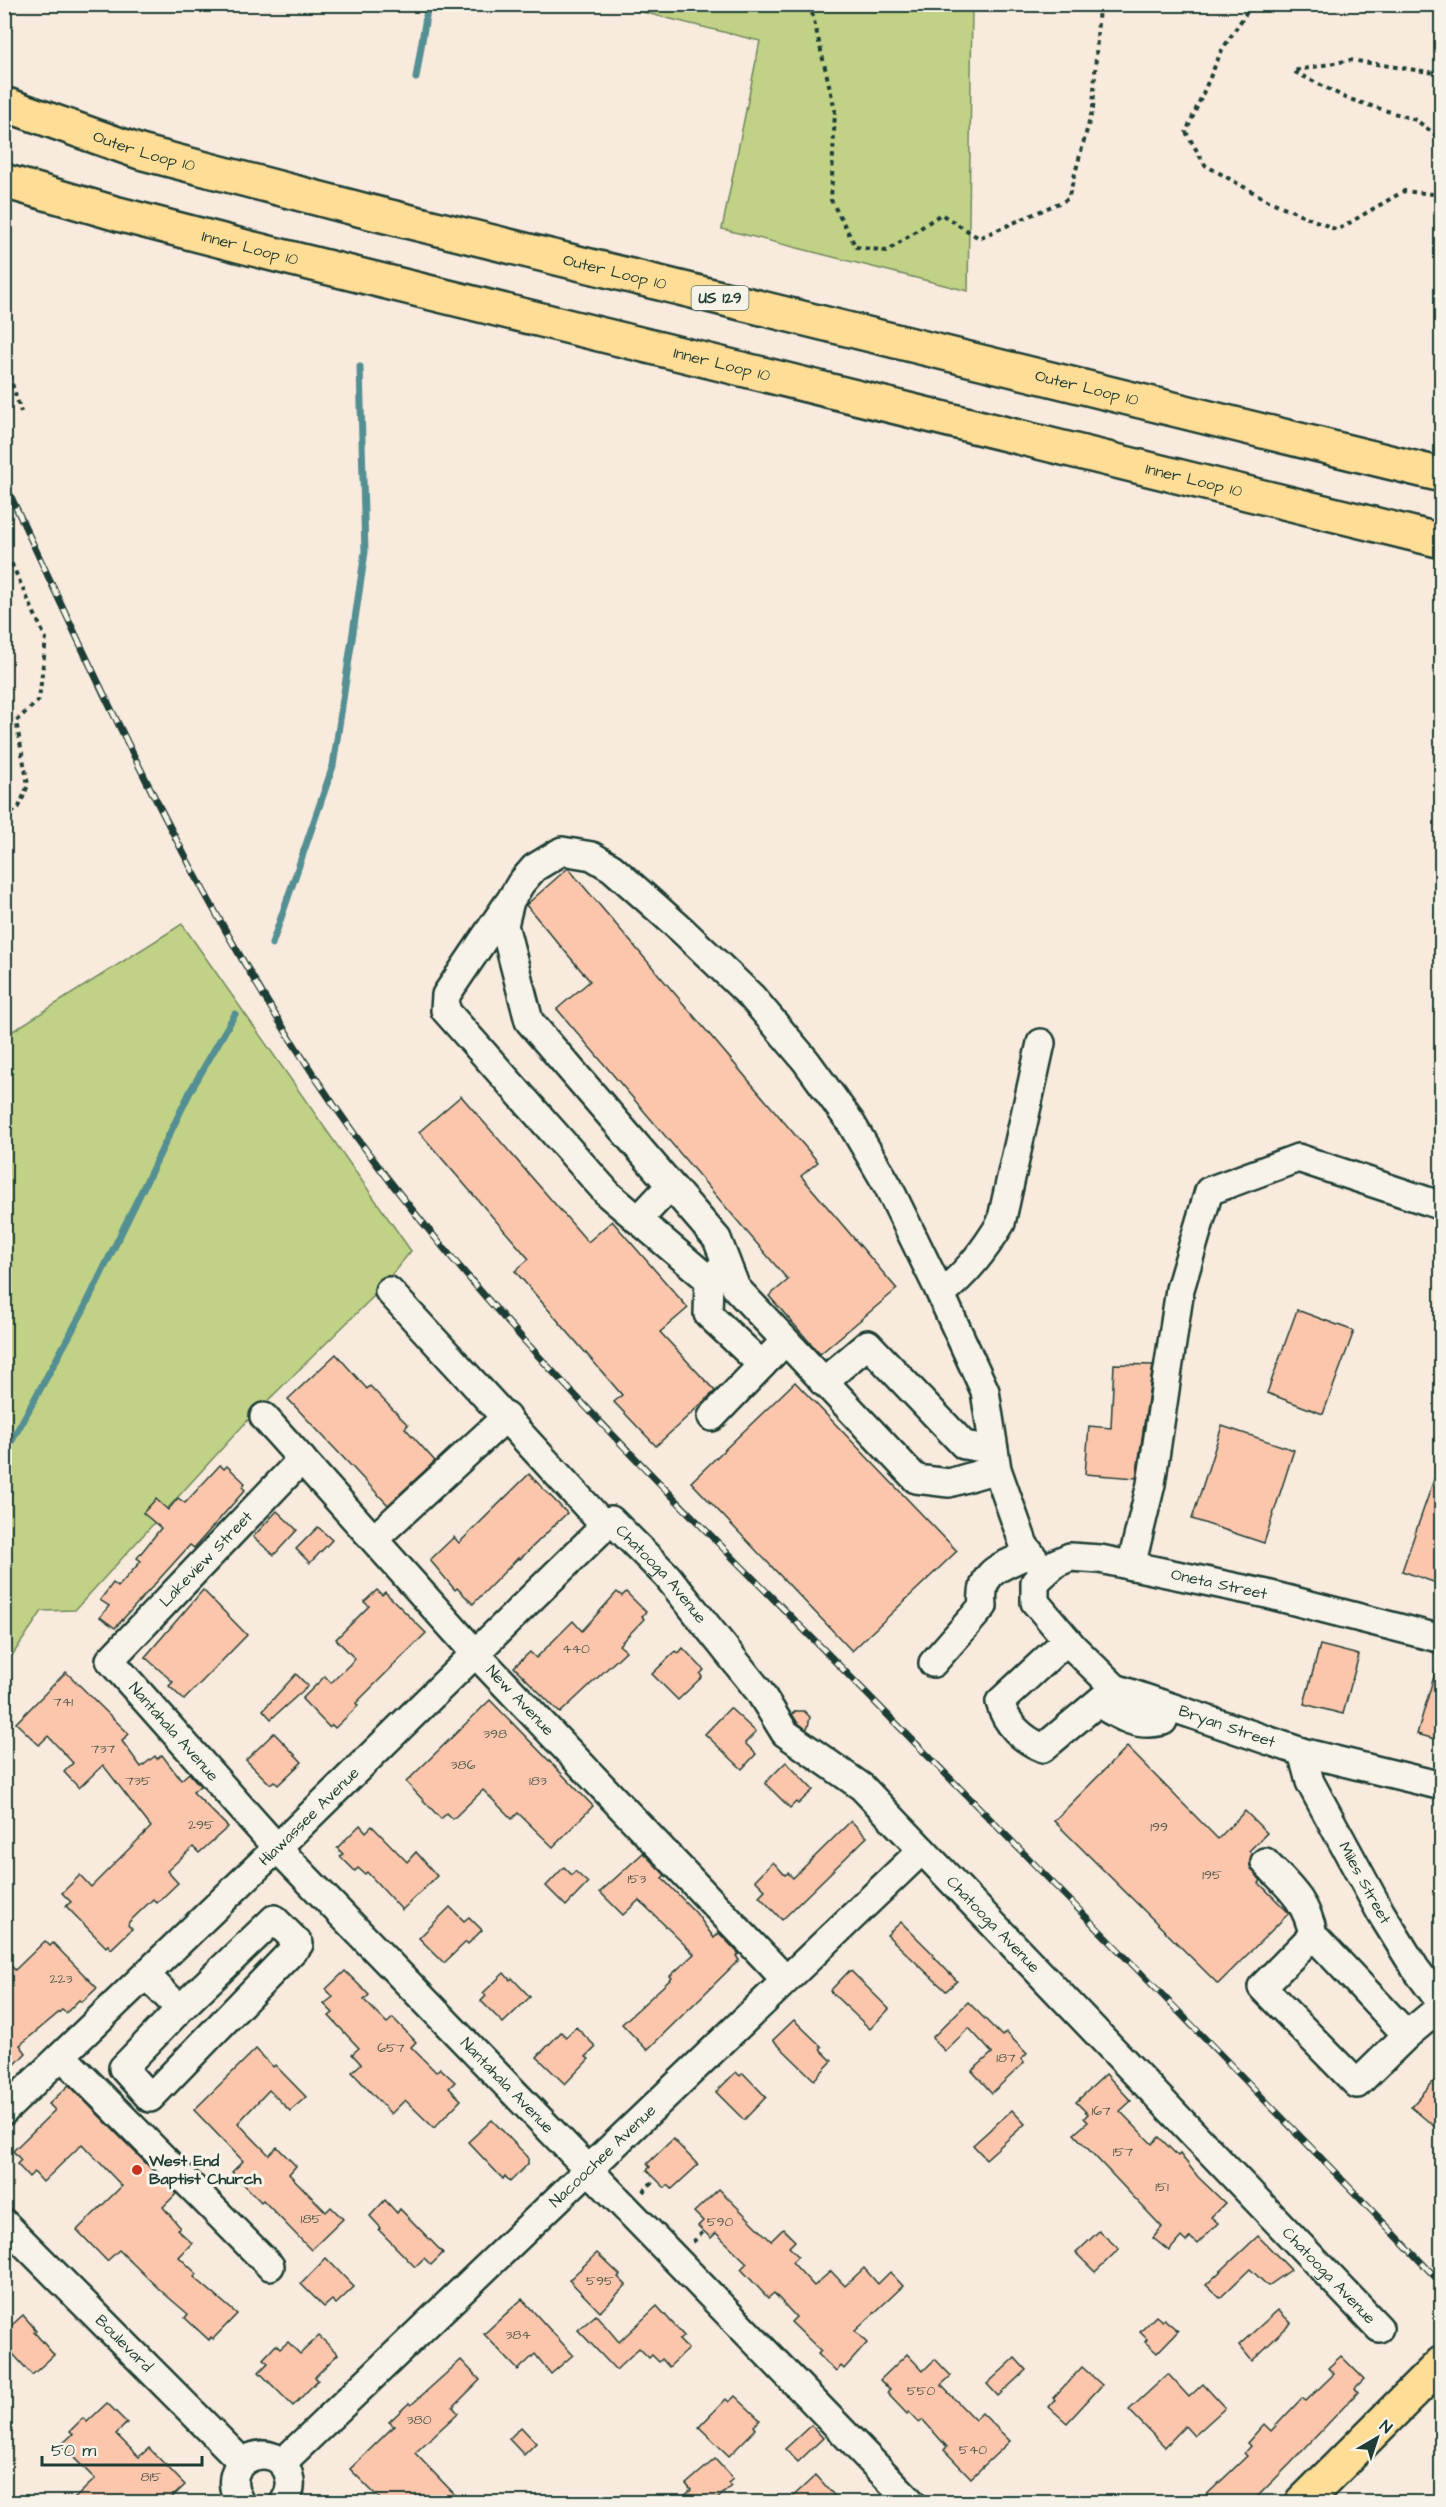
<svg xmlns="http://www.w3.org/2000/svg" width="1446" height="2507" viewBox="0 0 1446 2507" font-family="'Architects Daughter',sans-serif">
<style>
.green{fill:#c1d287;stroke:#70885e;stroke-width:1.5}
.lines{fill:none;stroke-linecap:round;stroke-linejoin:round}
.stream{stroke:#538f93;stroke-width:7}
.building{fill:#fbc6ac;stroke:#1f3d34;stroke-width:1.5}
.minor-casing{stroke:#1f3d34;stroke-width:32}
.major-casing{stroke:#1f3d34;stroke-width:38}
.highway-casing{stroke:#1f3d34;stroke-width:38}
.path{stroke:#1f3d34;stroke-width:4;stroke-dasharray:4.5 4.5;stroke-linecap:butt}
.minor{stroke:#f7f3e8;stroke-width:27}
.major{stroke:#fedd96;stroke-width:33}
.highway{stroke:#fedd96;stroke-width:33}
.rail-casing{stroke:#1f3d34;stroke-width:7}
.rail{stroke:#f7f3e8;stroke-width:4.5;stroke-dasharray:14;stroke-linecap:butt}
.poi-dot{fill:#c8321e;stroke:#f7f3e8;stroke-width:2}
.labels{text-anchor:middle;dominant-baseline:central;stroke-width:6;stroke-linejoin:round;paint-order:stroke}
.number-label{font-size:14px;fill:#565f52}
.shield{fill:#f7f3e8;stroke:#60746a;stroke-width:1.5}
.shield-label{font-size:15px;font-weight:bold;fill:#1f3d34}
.street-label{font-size:16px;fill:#1f3d34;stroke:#f7f3e8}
.poi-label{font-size:16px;font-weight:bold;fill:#1f3d34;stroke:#f7f3e8;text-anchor:start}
</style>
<rect width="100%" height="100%" fill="#f8eadc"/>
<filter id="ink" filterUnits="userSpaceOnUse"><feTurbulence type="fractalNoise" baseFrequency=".0167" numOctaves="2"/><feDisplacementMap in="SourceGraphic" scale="12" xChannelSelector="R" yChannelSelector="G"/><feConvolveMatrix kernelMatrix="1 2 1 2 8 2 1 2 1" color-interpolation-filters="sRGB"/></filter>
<g filter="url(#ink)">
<g class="green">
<polygon points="614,5 972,5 968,291 722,229 760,41"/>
<polygon points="182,924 411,1251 375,1295 247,1421 75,1610 42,1611 5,1666 5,1036"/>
</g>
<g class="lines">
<g class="stream">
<polyline points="416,78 428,4"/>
<polyline points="272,944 333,766 365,552 360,367"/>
<polyline points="4,1455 85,1307 191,1090 235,1014"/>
</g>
</g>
<g class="building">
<polygon points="568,868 818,1162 801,1176 897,1289 820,1354 769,1296 788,1280 557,1009 590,981 526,905"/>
<polygon points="461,1096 588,1242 612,1221 688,1308 660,1332 715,1391 656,1446 614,1402 622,1395 515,1271 529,1259 419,1132"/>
<polygon points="1297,1310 1354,1331 1323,1414 1267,1393"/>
<polygon points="336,1354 367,1389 370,1386 408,1425 405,1428 435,1461 388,1505 288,1399"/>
<polygon points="1114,1364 1153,1365 1136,1478 1085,1474 1089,1426 1111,1428"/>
<polygon points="795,1382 957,1551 852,1651 691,1482"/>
<polygon points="1222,1426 1294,1450 1264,1543 1192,1519"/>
<polygon points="220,1465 224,1469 227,1466 245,1483 242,1487 245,1490 194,1548 190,1545 115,1628 100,1617 109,1606 100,1600 113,1583 118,1587 141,1561 137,1558 161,1528 143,1513 156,1499 168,1510 178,1498 185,1503"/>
<polygon points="1439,1465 1442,1465 1442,1585 1402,1571"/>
<polygon points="529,1474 567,1513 520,1559 518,1558 473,1604 457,1588 455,1590 430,1560 454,1537 459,1543"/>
<polygon points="277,1511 297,1530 274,1555 253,1537"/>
<polygon points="318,1527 332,1540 310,1563 296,1549"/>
<polygon points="203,1590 247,1635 184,1700 169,1686 173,1682 145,1657"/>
<polygon points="377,1590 382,1595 385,1592 426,1633 356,1703 358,1706 335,1728 332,1725 329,1727 302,1699 325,1676 331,1683 355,1659 336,1639 369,1606 364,1602"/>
<polygon points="617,1592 622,1596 626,1592 646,1612 642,1616 644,1619 619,1645 626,1651 560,1713 514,1667 530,1652 536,1658 573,1621 582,1631"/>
<polygon points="1320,1645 1359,1655 1343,1714 1304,1704"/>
<polygon points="683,1648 704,1670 700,1674 702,1677 678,1700 652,1674 676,1651 679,1653"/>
<polygon points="1437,1666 1442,1667 1442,1741 1417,1734"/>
<polygon points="66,1672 129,1734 122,1741 141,1767 155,1756 157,1759 162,1755 181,1780 189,1773 200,1786 193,1792 228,1827 199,1853 193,1847 167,1871 178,1883 157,1903 153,1899 129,1922 128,1925 132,1929 111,1949 108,1945 106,1947 66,1906 71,1902 62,1893 80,1875 91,1887 151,1827 103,1765 79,1788 64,1772 73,1763 48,1736 39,1745 16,1723"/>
<polygon points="296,1674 308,1686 271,1719 263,1710"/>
<polygon points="490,1700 593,1806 553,1847 518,1813 512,1819 483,1790 453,1819 447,1813 441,1819 406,1782"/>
<polygon points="730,1708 756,1732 745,1743 756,1754 742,1769 705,1734"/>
<polygon points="796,1711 804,1711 810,1717 808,1727 806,1729 797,1722 792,1714"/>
<polygon points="274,1733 302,1762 278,1785 274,1781 270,1784 246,1760"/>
<polygon points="1127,1747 1218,1839 1245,1811 1267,1833 1249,1851 1252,1854 1250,1866 1261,1881 1259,1883 1289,1913 1218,1984 1054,1821"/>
<polygon points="786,1762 813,1790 798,1804 796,1802 790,1808 765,1783"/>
<polygon points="851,1821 867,1837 782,1920 759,1896 765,1890 755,1880 773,1862 785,1875 788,1873 793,1878"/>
<polygon points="360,1825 366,1832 372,1826 407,1862 416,1852 437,1876 402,1910 367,1872 365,1874 358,1868 355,1871 340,1856 343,1854 337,1848"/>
<polygon points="643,1853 665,1875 662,1878 696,1913 714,1938 719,1933 739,1954 736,1956 739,1960 647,2050 622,2024 672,1978 670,1976 694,1954 639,1900 623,1915 600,1892"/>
<polygon points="564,1867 572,1875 575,1871 588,1883 566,1906 546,1886"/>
<polygon points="450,1907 464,1921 469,1917 482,1930 468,1944 466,1942 444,1963 419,1938"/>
<polygon points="901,1922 934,1955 933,1956 957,1981 946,1991 887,1935"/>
<polygon points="45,1941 50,1946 53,1943 97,1988 82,2002 79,2000 66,2013 62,2010 20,2045 26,2053 4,2076 4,1958 15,1970"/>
<polygon points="345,1971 369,1995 364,2000 387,2023 393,2018 416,2042 411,2047 436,2072 440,2068 455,2082 449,2088 461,2100 434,2128 405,2100 391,2114 352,2072 361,2064 352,2054 359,2048 329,2016 333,2013 324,2004 333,1997 326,1989"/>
<polygon points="849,1971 851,1971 889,2009 870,2029 830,1991"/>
<polygon points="504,1973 510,1980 512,1978 530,1997 503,2023 481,2001 486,1996 483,1993"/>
<polygon points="968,2002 1002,2036 1006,2032 1027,2054 1021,2059 1024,2063 992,2093 972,2071 992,2053 969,2028 945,2051 932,2038"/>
<polygon points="794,2020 822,2047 820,2049 832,2061 814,2080 773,2040"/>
<polygon points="576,2027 596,2047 586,2057 589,2059 565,2084 537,2057 561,2032 566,2037"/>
<polygon points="256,2049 273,2067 275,2065 306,2097 290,2111 269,2090 238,2123 269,2155 277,2147 296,2166 289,2174 326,2212 331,2207 343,2219 311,2250 263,2200 261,2202 232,2172 243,2161 194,2110"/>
<polygon points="736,2072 740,2076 743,2073 766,2097 744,2120 716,2092"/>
<polygon points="1442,2072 1442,2133 1411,2107"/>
<polygon points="1106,2074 1131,2101 1120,2111 1152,2144 1159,2137 1178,2156 1180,2154 1198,2177 1225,2203 1211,2217 1218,2223 1197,2244 1190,2237 1186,2242 1181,2237 1169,2251 1153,2238 1162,2227 1074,2134 1088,2122 1084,2118 1088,2114 1076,2102"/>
<polygon points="69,2085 176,2194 163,2207 180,2227 177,2229 192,2243 179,2257 197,2274 194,2277 237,2314 213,2339 211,2337 209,2340 185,2318 188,2314 160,2290 119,2250 107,2261 77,2230 122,2186 82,2144 43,2182 34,2172 29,2177 17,2164 21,2160 13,2151 55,2110 49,2104"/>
<polygon points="1012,2110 1025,2124 986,2159 973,2145"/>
<polygon points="492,2120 528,2157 528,2164 510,2182 505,2176 503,2179 468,2142"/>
<polygon points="673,2139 698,2165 672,2189 668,2185 665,2188 647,2170 650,2167 647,2164"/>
<polygon points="719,2189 771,2241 783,2229 795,2241 789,2247 798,2256 792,2262 814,2286 831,2271 845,2286 864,2268 878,2284 890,2272 903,2286 855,2331 867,2343 844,2369 841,2366 836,2372 818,2354 821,2351 791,2322 796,2317 774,2293 768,2298 741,2269 747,2263 716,2233 711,2238 698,2226 703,2221 694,2212"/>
<polygon points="385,2200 397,2213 400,2209 443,2253 431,2265 424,2258 415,2267 379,2230 381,2228 370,2216"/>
<polygon points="1099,2231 1119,2249 1095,2272 1076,2253"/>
<polygon points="1258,2236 1291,2270 1268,2286 1250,2269 1220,2298 1206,2285"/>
<polygon points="597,2253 620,2275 618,2277 626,2285 600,2312 569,2280"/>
<polygon points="326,2258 354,2287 336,2304 332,2300 324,2307 301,2284"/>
<polygon points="522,2299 573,2355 551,2374 535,2354 518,2370 484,2334"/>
<polygon points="657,2306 684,2336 679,2340 688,2349 669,2367 662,2359 659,2362 652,2355 649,2358 639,2348 616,2370 578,2330 596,2315 619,2342"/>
<polygon points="1278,2310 1291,2323 1252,2361 1239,2345"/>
<polygon points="23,2315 36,2330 34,2332 54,2355 32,2375 4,2344 4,2332"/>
<polygon points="1156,2316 1162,2321 1164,2319 1178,2331 1157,2353 1145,2342 1147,2339 1140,2332"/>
<polygon points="319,2336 338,2354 315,2377 318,2380 293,2406 259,2372 268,2363 263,2359 276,2345 280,2349 288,2342 300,2354"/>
<polygon points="907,2354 923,2371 935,2359 951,2376 941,2385 975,2420 982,2413 1010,2441 971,2478 944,2450 947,2447 923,2420 919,2423 909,2412 907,2414 887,2393 890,2390 880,2380"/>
<polygon points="1341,2356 1364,2379 1355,2388 1358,2392 1290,2464 1252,2502 1199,2502 1247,2456 1244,2453 1250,2446 1247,2443 1264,2424 1271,2431 1302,2398 1306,2401 1334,2374 1328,2368"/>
<polygon points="1015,2358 1026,2370 998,2396 987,2384"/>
<polygon points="461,2360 480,2380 453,2407 458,2413 415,2453 462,2502 383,2502 350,2469 394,2426 389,2422 409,2403 411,2405"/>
<polygon points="1082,2367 1102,2385 1067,2423 1049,2407 1055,2400 1053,2398"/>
<polygon points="1168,2374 1189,2397 1203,2384 1225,2408 1194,2436 1185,2426 1165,2447 1129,2410"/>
<polygon points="735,2396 760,2420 754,2426 756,2429 729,2456 699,2427 726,2399 729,2402"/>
<polygon points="107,2403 127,2423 116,2434 139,2457 149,2448 185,2485 167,2502 71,2502 95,2479 61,2445 73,2434 70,2431 83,2418 87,2422"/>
<polygon points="811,2425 823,2438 798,2462 785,2449"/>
<polygon points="521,2427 536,2443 524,2455 509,2439"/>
<polygon points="715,2459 733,2479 728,2483 731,2486 714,2502 678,2502 691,2490 686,2484"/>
<polygon points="816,2475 840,2502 787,2502"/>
</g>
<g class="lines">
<defs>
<g id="minor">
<polyline points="507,905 446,995 445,1010 609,1195 709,1280 726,1263"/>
<polyline points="638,1220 670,1186"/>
<polyline points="709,1280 708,1314 762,1365 785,1341"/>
<polyline points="389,1291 605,1526"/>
<path d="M941 1294C967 1273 984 1251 1001 1223L1041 1043"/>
<polyline points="823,1382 868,1344 964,1445 994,1450"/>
<path id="s1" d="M264 1417 475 1653 785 1979"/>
<polyline points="712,1417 762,1365"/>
<path id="s2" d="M302 1459 110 1660 277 1848 911 2502"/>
<polyline points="997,1469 949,1483 916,1479 736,1288 717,1239 529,1021 504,925 510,901 521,883 534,868 562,851 592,856 612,868 683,931 752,997 806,1061 851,1123 888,1186 937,1286 985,1391 997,1469 1024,1545 1044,1572"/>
<polyline points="374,1539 506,1417"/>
<polyline points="1131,1566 1151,1484 1180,1289 1209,1191 1298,1158 1442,1206"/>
<path id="s3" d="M1442 1639 1267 1594 1100 1559 1070 1557 1056 1563 1035 1582V1602L1074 1648 1115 1688 1302 1752 1442 1786"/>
<path d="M1067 1640 1000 1702C1006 1724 1023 1740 1043 1748L1115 1688"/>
<path d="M933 1663 983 1606C979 1569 1001 1568 1030 1553"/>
<path d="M1098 1703C1119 1716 1137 1728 1163 1721L1169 1707"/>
<path id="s4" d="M1302 1752 1310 1782 1381 1913 1415 1968 1442 2004"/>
<path d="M1265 1862C1288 1886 1307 1901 1313 1935L1407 2035"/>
<polyline points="1313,1935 1262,1987 1357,2084 1407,2035 1442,2006"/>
<polyline points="146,1975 180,2009 123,2068 150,2098 299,1944 274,1919 180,2009"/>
<polyline points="62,2056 270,2266"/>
<path id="s5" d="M4 2111 277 1848 611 1520 667 1576 759 1691 785 1733 862 1787 1379 2328"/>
<path id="s6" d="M4 2223 242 2462"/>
<path id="s7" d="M282 2463 922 1850"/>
<path d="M240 2502C213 2458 279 2436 289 2476 292 2486 289 2495 284 2502"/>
</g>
<polyline id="major" points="1303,2502 1442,2363"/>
<g id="highway">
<path id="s8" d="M4 104 140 152 370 212 1442 475"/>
<path id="s9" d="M4 181 118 214 273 254 1442 541"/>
</g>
</defs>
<use href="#minor" class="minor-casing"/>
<use href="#major" class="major-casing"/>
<use href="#highway" class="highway-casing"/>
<g class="path">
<polyline points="810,4 835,110 831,200 856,247 887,251 941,214 979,238 1068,199 1093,108 1099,4"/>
<polyline points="1252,4 1222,50 1186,132 1205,165 1267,200 1337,230 1404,191 1442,195"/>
<polyline points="1442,74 1350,60 1293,71 1346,98 1416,120 1442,140"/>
<polyline points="4,358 21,412"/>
<polyline points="4,547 46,639 39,700 16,721 28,785 19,807 4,819"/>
<polyline points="643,2192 655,2179"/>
<polyline points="693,2242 704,2231"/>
</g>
<use href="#minor" class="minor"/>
<use href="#major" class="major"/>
<use href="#highway" class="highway"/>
<defs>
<path id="rail" d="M4 482C110 707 211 936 358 1139 494 1324 661 1484 822 1648 1029 1859 1237 2069 1442 2284"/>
</defs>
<use href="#rail" class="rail-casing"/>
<use href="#rail" class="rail"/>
</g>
</g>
<circle class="poi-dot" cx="137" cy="2170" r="6"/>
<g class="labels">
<g class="number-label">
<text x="576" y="1649">440</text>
<text x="63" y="1702">741</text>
<text x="495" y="1734">398</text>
<text x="103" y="1749">737</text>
<text x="463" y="1765">386</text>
<text x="138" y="1781">735</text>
<text x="538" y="1781">183</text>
<text x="201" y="1825">295</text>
<text x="1159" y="1827">199</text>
<text x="1212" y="1875">195</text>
<text x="637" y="1879">153</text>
<text x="61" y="1979">223</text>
<text x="391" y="2048">657</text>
<text x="1006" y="2058">187</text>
<text x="1101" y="2111">167</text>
<text x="1123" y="2152">157</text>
<text x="1162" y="2187">151</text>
<text x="311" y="2219">185</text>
<text x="720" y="2222">590</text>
<text x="600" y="2281">595</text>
<text x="518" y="2335">384</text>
<text x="921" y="2391">550</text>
<text x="419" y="2420">380</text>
<text x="973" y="2450">540</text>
<text x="151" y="2477">815</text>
</g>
<rect class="shield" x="691.5" y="286" width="57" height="24" rx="4.5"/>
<g class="shield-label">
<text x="720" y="298">US 129</text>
</g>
<g class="street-label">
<text stroke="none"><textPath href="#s8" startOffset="148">Outer Loop 10</textPath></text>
<text stroke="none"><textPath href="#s9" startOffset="255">Inner Loop 10</textPath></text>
<text stroke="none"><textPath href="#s8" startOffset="634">Outer Loop 10</textPath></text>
<text stroke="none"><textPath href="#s9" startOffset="741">Inner Loop 10</textPath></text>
<text stroke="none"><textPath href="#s8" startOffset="1120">Outer Loop 10</textPath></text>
<text stroke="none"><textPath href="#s9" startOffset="1227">Inner Loop 10</textPath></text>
<text transform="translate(206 1559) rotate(-46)">Lakeview Street</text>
<text stroke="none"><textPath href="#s5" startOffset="921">Chatooga Avenue</textPath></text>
<text transform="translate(1219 1584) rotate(12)">Oneta Street</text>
<text stroke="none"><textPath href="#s1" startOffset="382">New Avenue</textPath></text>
<text stroke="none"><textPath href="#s3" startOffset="681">Bryan Street</textPath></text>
<text stroke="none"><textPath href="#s2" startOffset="374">Nantahala Avenue</textPath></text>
<text stroke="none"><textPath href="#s5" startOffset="424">Hiawassee Avenue</textPath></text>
<text stroke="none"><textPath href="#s4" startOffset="146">Miles Street</textPath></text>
<text stroke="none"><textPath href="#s5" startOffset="1407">Chatooga Avenue</textPath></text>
<text stroke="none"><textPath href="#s2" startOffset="860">Nantahala Avenue</textPath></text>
<text stroke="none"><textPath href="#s7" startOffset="444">Nacoochee Avenue</textPath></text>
<text stroke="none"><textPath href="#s5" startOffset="1893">Chatooga Avenue</textPath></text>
<text stroke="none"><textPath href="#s6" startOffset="170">Boulevard</textPath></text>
</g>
<g class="poi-label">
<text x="149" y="2161">West End<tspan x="149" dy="18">Baptist Church</tspan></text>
</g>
</g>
<rect width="1446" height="2507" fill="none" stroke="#f7f3e8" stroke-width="24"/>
<rect x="12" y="12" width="1422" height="2483" fill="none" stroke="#1f3d34" stroke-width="2" filter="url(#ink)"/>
<g transform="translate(1377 2438) rotate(39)" stroke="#f7f3e8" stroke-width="4.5" paint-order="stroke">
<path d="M0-4.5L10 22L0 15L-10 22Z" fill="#1f3d34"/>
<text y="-9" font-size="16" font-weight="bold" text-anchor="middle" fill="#1f3d34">N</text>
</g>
<path d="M42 2456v9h160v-9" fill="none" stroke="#1f3d34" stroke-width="3"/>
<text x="51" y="2456" font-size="18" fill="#1f3d34" stroke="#f7f3e8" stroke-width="4.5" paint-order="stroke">50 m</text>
</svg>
